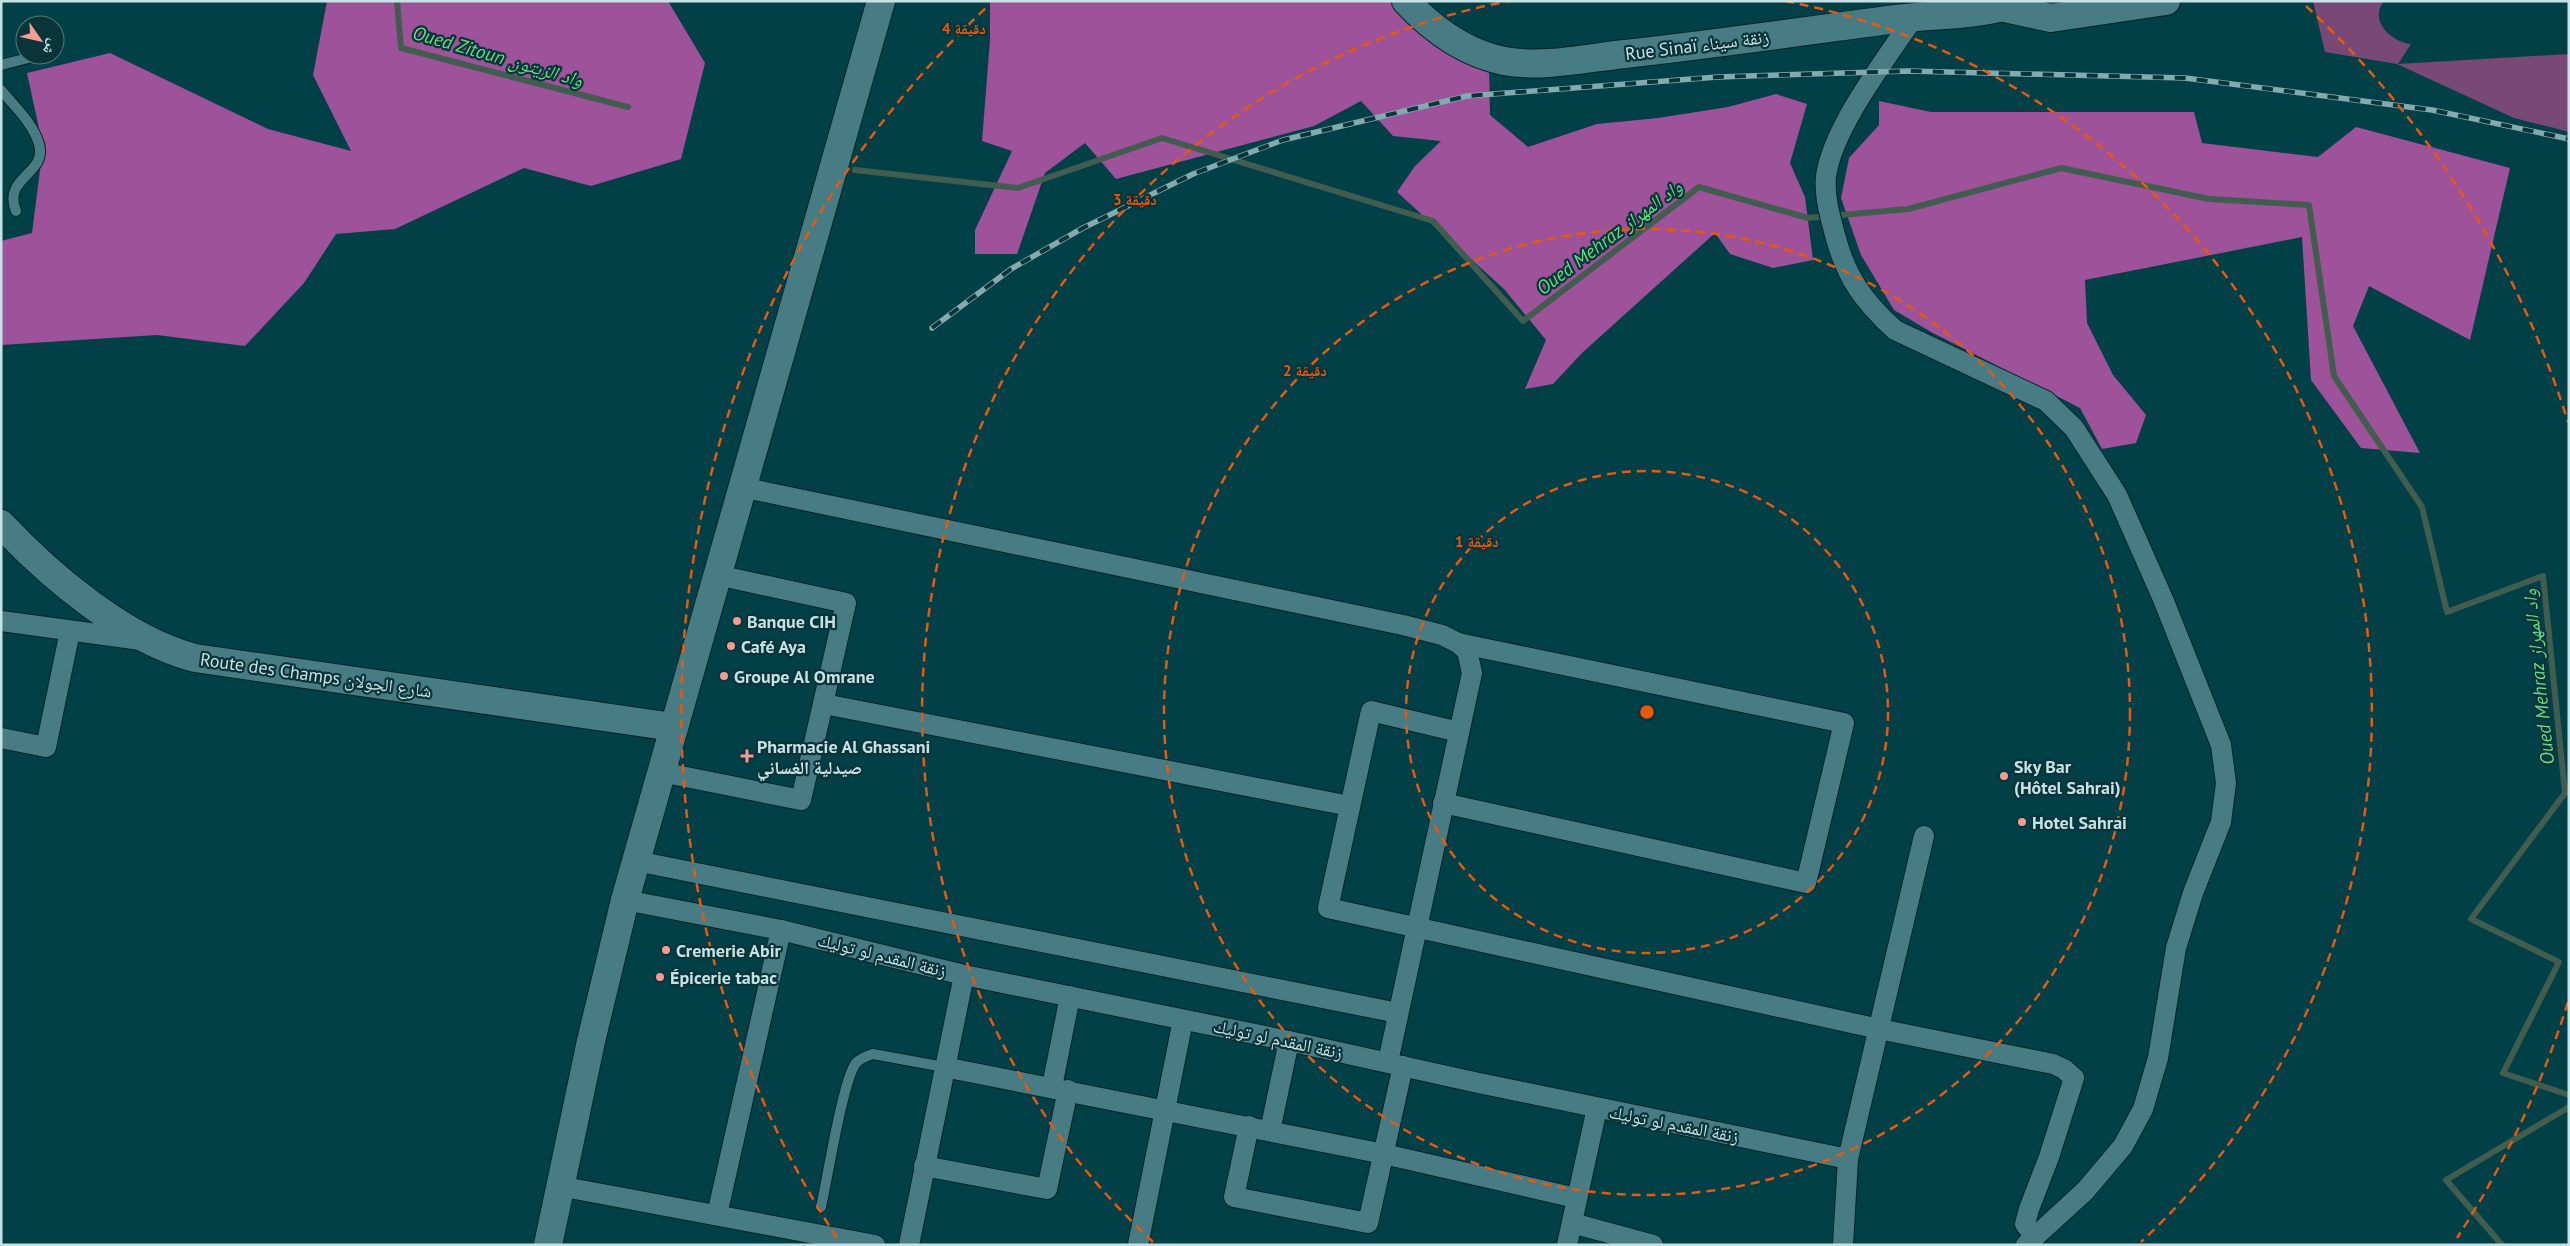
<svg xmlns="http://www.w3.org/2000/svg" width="2570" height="1246" viewBox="0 0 2570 1246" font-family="'PT Sans','Noto Naskh Arabic',sans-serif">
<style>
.green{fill:#784976}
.forest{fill:#9d529a}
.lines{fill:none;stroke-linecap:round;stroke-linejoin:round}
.stream{stroke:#415d4f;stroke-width:6}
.lane-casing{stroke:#072428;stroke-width:12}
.street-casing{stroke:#072428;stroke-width:22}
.secondary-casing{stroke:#072428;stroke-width:30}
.lane{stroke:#477c84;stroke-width:10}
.street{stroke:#477c84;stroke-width:20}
.secondary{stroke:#477c84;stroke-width:28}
.rail-casing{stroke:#83aaaf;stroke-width:5.5}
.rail{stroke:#09343a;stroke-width:4;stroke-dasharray:11;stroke-linecap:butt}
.ring{fill:none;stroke:#e8590c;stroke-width:2.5;stroke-dasharray:9 6}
.poi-dot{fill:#f59c90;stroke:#09343a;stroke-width:2}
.labels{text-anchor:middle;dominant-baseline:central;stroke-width:4.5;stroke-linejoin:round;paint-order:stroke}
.street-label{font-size:18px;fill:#c7e2e6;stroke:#09343a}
.poi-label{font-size:18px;font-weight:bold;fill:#c7e2e6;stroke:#09343a;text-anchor:start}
.water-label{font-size:19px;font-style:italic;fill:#68dc82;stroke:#09343a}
.centre{fill:#e8590c;stroke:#09343a;stroke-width:2.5}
.ring-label{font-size:15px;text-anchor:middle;font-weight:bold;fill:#e8590c;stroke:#09343a;stroke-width:4.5;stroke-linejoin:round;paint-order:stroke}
</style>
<rect width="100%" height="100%" fill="#024048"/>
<path class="green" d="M2313 1H2384C2368 21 2392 42 2411 44L2398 64 2569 54V132L2514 118 2397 64 2325 52Z"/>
<g class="forest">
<polygon points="327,1 668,1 705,63 681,159 591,186 524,168 395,229 336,234 304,283 245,346 157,335 1,345 1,241 32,233 43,147 27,73 110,53 268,129 351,151 313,75"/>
<polygon points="990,1 1400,1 1489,65 1490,115 1528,147 1597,124 1658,118 1728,107 1776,94 1807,104 1790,163 1805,197 1813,260 1773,268 1730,254 1715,233 1582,353 1553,384 1525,389 1546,340 1504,289 1397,192 1415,166 1441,141 1393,136 1361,101 1314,126 1116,179 1085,143 1045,173 1017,254 975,254 975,230 1012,151 982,141 990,40"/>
<polygon points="1879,101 1931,112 2194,112 2202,143 2318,157 2356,127 2510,168 2470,340 2369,286 2353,326 2420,453 2361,448 2311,380 2302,237 2085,280 2087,323 2113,375 2146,415 2136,443 2102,449 2080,408 1931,332 1894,310 1861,255 1841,198 1849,158 1879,125"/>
</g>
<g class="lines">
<g class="stream">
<polyline points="397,1 401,48 628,107"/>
<polyline points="855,170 1018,188 1162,138 1433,221 1523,321 1699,187 1808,218 1908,209 2061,168 2209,199 2309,205 2334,376 2422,507 2447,612 2543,576 2565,793 2471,919 2559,962 2503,1073 2569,1095"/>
<polyline points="2502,1245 2446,1180 2569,1107"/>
</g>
<defs>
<g id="lane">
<polyline points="1,65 40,55"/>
<path d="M1 90C14 106 33 123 39 144 48 174 2 177 16 211"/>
<path d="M821 1207C827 1181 843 1079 856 1063 860 1058 867 1056 873 1054L944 1067"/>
</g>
<g id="street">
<path d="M1914 17C1886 59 1833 127 1826 176 1824 196 1830 216 1835 235 1846 277 1863 301 1895 330L2046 401 2074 428 2117 495 2163 599 2221 745 2226 783 2221 822 2193 893 2176 948 2158 1058 2143 1109 2123 1146 2085 1191 2026 1245"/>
<polyline points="741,487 1403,625 1442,635 1458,643 1844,723 1806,883 1443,803"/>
<polyline points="1,621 141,640"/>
<polyline points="824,704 1350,806"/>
<polyline points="1459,732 1371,711 1328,908 1879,1029 2053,1064 2064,1069 2074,1078 2049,1157 2029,1209 2025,1224 2035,1237"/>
<polyline points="1,738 46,747 70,631"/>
<polyline points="661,772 801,800 846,603 717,575"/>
<polyline points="636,861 1398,1013"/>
<polyline points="625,900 781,930 964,975 1289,1041 1474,1082 1848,1159"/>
<polyline points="1388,1062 1472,673 1467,651 1458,643"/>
<polyline points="944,1067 1384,1154 1576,1198"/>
<polyline points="1052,1087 1070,996"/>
<polyline points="1249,1126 1234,1197 1368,1223 1403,1066"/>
<polyline points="1270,1131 1289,1041"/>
<polyline points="924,1166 1047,1189 1068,1090"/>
<polyline points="559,1186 875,1245"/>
<polyline points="717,1215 781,930"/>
<polyline points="1572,1223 1653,1245"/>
<polyline points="909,1245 964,975"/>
<polyline points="1138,1245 1183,1020"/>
<polyline points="1567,1245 1597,1108"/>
<polyline points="1843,1245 1848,1159 1924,836"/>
</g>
<g id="secondary">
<path d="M1406 1C1433 30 1464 53 1504 61 1543 68 1586 58 1625 54 1715 44 1806 31 1896 19 1937 14 1984 16 2023 1"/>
<polyline points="2005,8 2051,18 2166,1"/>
<path d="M1 524C50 576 125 640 195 658L673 727"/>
<polyline points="548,1245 591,1041 625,900 881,1"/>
</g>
</defs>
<use href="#lane" class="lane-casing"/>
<use href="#street" class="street-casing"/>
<use href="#secondary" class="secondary-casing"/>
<use href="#lane" class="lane"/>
<use href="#street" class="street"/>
<use href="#secondary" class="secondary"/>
<defs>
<polyline id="rail" points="932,328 1011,269 1083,228 1193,174 1283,140 1467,96 1718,77 1909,71 2185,78 2432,110 2569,139"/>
</defs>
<use href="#rail" class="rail-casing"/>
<use href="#rail" class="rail"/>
</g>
<g class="ring">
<circle cx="1647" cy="712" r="241"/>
<circle cx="1647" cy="712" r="483"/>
<path d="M1153 1242A724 724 0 0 1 1509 1M1785 1A724 724 0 0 1 2141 1242"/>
<path d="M2568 1002A966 966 0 0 1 2457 1238M837 1238A966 966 0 0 1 988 6M2306 6A966 966 0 0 1 2568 422"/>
</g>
<g class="poi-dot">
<circle cx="737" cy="621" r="5"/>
<circle cx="731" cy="646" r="5"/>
<circle cx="724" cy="676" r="5"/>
<path d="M744.5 748.5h5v5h5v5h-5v5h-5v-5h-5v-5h5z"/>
<circle cx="2004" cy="776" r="5"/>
<circle cx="2022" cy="822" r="5"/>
<circle cx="666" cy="950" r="5"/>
<circle cx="660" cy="977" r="5"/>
</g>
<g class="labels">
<g class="street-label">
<text transform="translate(1697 45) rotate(-7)">Rue Sinaï زنقة سيناء</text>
<text transform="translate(316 675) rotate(8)">Route des Champs شارع الجولان</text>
<text transform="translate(882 955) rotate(14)">زنقة المقدم لو توليك</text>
<text transform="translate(1278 1039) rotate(12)">زنقة المقدم لو توليك</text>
<text transform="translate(1674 1124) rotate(11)">زنقة المقدم لو توليك</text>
</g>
<g class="poi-label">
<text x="747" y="621">Banque CIH</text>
<text x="741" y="646">Café Aya</text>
<text x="734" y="676">Groupe Al Omrane</text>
<text x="757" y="746">Pharmacie Al Ghassani<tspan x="757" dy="21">صيدلية الغساني</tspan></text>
<text x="2014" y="766">Sky Bar<tspan x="2014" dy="21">(Hôtel Sahrai)</tspan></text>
<text x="2032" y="822">Hotel Sahrai</text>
<text x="676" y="950">Cremerie Abir</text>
<text x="670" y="977">Épicerie tabac</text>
</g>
<g class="water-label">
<text transform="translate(498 56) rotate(16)">Oued Zitoun واد الزيتون</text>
<text transform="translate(1609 237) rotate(-37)">Oued Mehraz واد المهراز</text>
<text transform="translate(2538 677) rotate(-96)">Oued Mehraz واد المهراز</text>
</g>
</g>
<circle cx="1647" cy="712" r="8" class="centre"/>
<g class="ring-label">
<text x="964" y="34">4 دقيقة</text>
<text x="1135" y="205">3 دقيقة</text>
<text x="1305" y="376">2 دقيقة</text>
<text x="1477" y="547">1 دقيقة</text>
</g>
<rect width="2570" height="1246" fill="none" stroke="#c7e2e6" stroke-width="5"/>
<g transform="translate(40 40) rotate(124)"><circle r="24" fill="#09343a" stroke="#557a7f"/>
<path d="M0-4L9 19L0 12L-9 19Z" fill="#f59c90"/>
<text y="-8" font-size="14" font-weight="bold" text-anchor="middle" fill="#c7e2e6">ش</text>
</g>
</svg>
